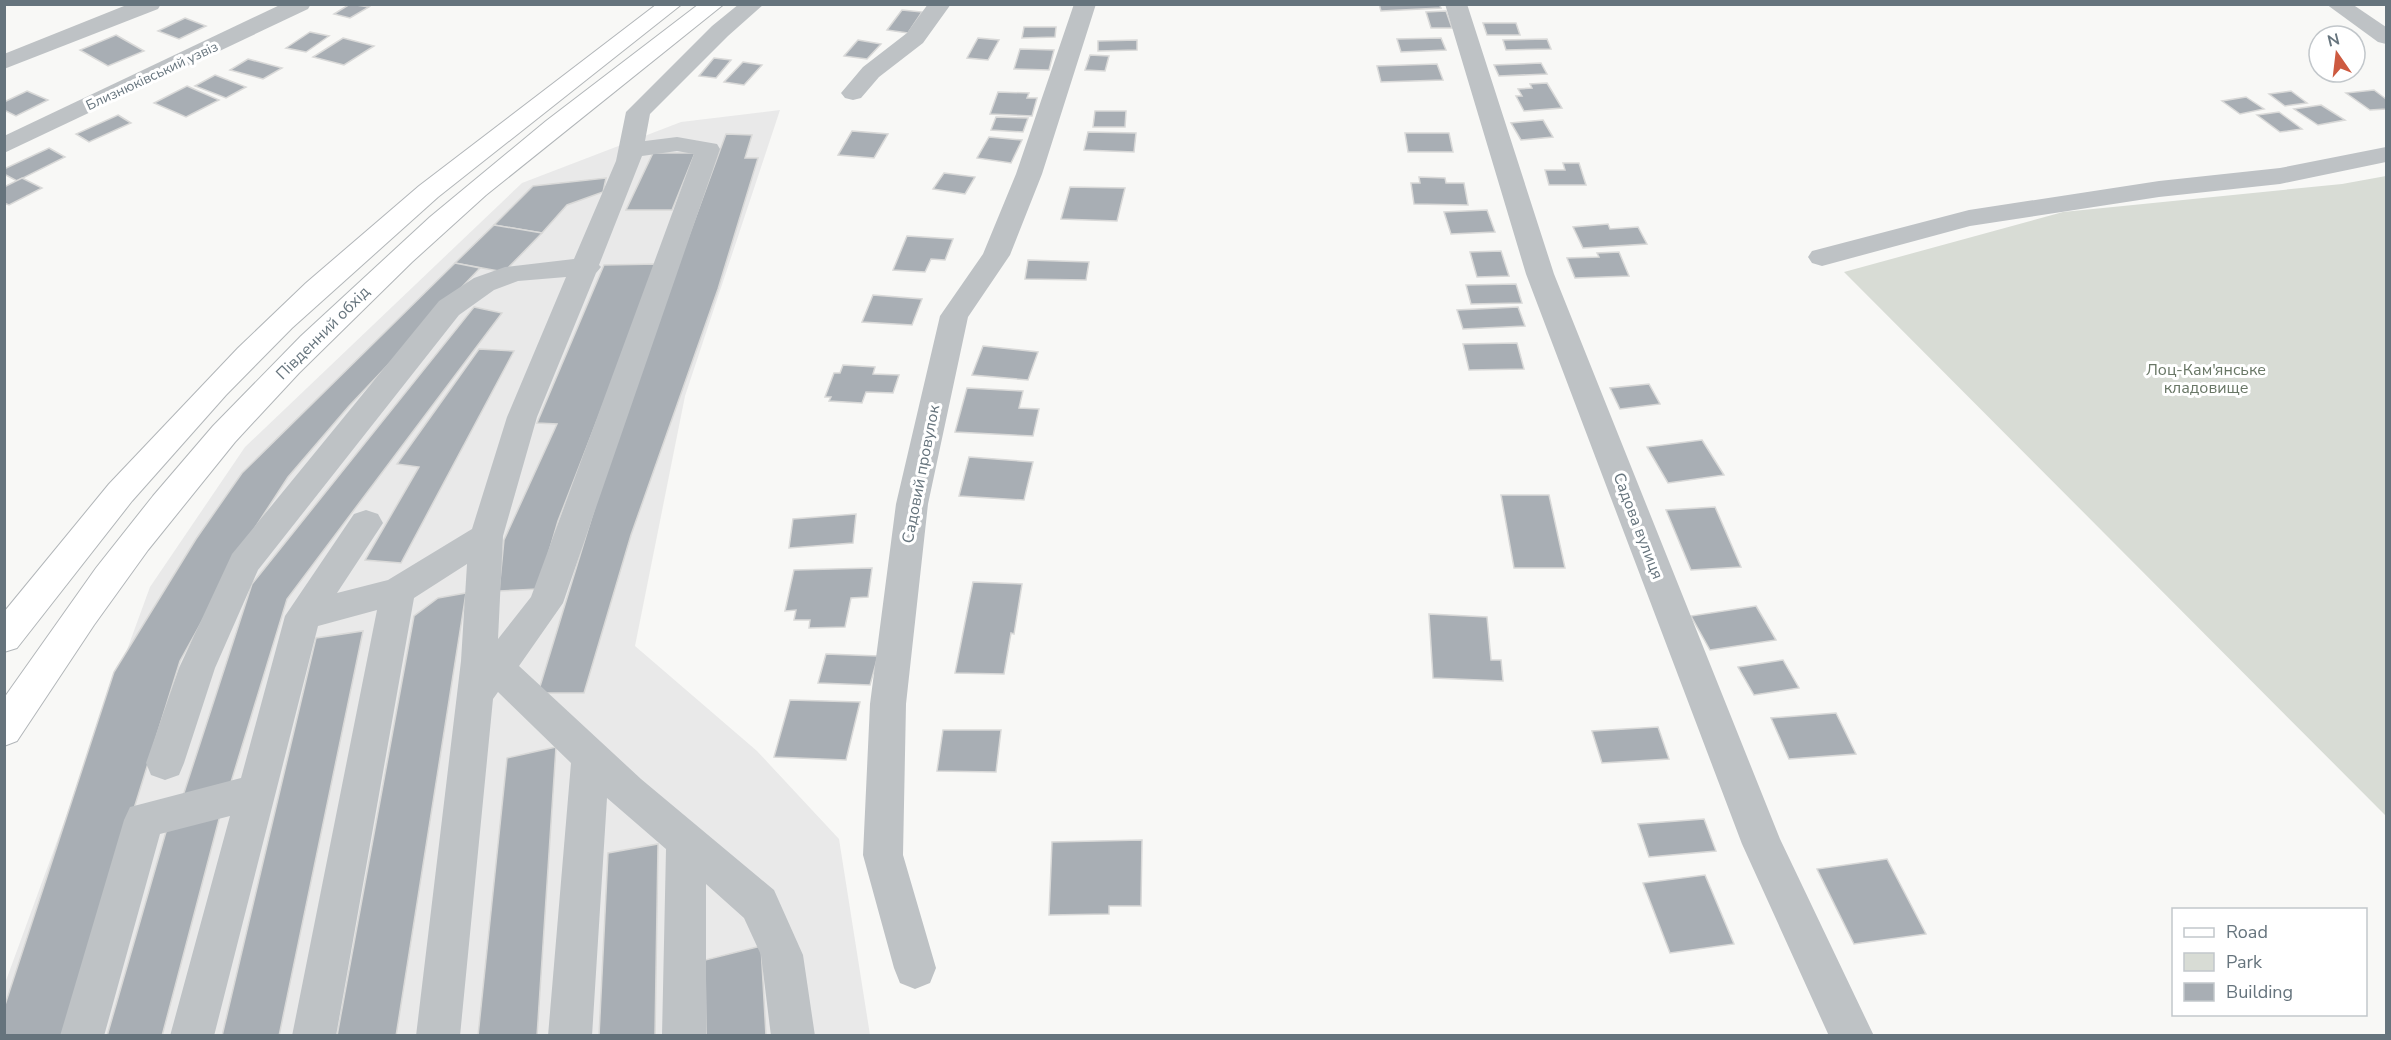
<svg xmlns="http://www.w3.org/2000/svg" width="2391" height="1040" viewBox="0 0 2391 1040" font-family="'Nunito Sans',sans-serif">
<style>
.built{fill:#e9e9e9}
.green{fill:#d8dcd5}
.building{fill:#a8aeb4;stroke:#d9d9d8;stroke-width:1.5}
.lines{fill:none;stroke-linecap:round;stroke-linejoin:round}
.major-casing{stroke:#b2b6b9;stroke-width:2}
.minor{fill:#bec2c5;fill-rule:evenodd}
.major{fill:#fff;fill-rule:evenodd}
.labels{text-anchor:middle;dominant-baseline:central;stroke-width:6;stroke-linejoin:round;paint-order:stroke}
.far-street-label{font-size:14px;fill:#66747d;stroke:#fff}
.street-label{font-size:16px;fill:#66747d;stroke:#fff}
.park-label{font-size:16px;fill:#687665;stroke:#fff}
</style>
<rect width="100%" height="100%" fill="#f8f8f6"/>
<polygon class="built" points="780,110 685,396 635,646 757,751 839,839 870,1035 5,1035 4,986 150,587 245,447 522,183 681,122"/>
<polygon class="green" points="2386,176 2386,816 1844,272 2063,212 2342,184"/>
<g class="building">
<polygon points="350,4 369,7 350,18 334,14"/>
<polygon points="1379,4 1439,4 1441,8 1381,11"/>
<polygon points="902,10 922,12 908,33 887,30"/>
<polygon points="1446,11 1452,28 1431,28 1426,12"/>
<polygon points="185,18 206,26 179,39 158,31"/>
<polygon points="1483,23 1516,23 1520,35 1487,35"/>
<polygon points="1024,27 1056,27 1055,37 1022,38"/>
<polygon points="310,32 329,36 306,52 286,48"/>
<polygon points="116,35 144,51 108,66 80,50"/>
<polygon points="343,38 374,46 344,65 313,57"/>
<polygon points="978,38 999,40 988,60 967,58"/>
<polygon points="1441,38 1446,50 1401,52 1397,39"/>
<polygon points="1547,39 1551,49 1506,50 1503,40"/>
<polygon points="858,40 881,44 867,59 844,56"/>
<polygon points="1137,40 1137,50 1098,51 1098,41"/>
<polygon points="1020,49 1054,50 1049,70 1014,69"/>
<polygon points="1090,55 1109,56 1105,71 1085,70"/>
<polygon points="714,58 731,60 716,78 699,76"/>
<polygon points="248,59 282,68 263,79 230,70"/>
<polygon points="743,62 762,65 744,85 724,82"/>
<polygon points="1541,63 1547,74 1499,76 1494,65"/>
<polygon points="1437,64 1443,80 1381,82 1377,66"/>
<polygon points="215,75 246,87 226,98 195,86"/>
<polygon points="1547,83 1562,108 1524,111 1516,96 1522,96 1518,89 1532,88 1530,84"/>
<polygon points="187,86 219,100 186,117 154,103"/>
<polygon points="2374,90 2386,99 2386,109 2370,110 2346,93"/>
<polygon points="27,91 48,100 16,116 4,110 4,102"/>
<polygon points="2291,91 2307,103 2285,106 2269,94"/>
<polygon points="998,92 1029,93 1027,98 1037,98 1032,116 990,114"/>
<polygon points="2246,97 2264,109 2240,114 2222,101"/>
<polygon points="2321,105 2345,120 2318,125 2294,109"/>
<polygon points="1095,111 1126,111 1125,127 1093,127"/>
<polygon points="2279,112 2302,129 2280,132 2257,115"/>
<polygon points="118,115 131,123 89,142 76,134"/>
<polygon points="996,117 1028,118 1023,132 991,130"/>
<polygon points="1543,120 1553,137 1521,140 1511,123"/>
<polygon points="852,131 888,134 874,158 838,155"/>
<polygon points="1088,132 1136,133 1134,152 1084,150"/>
<polygon points="1405,133 1449,133 1453,152 1408,152"/>
<polygon points="726,134 752,135 745,158 758,158 718,289 631,535 584,693 538,693 622,418"/>
<polygon points="989,137 1022,140 1011,163 977,158"/>
<polygon points="49,148 65,157 17,181 4,174 4,169"/>
<polygon points="653,153 695,153 672,210 626,210"/>
<polygon points="1563,163 1579,163 1586,185 1549,185 1545,170 1565,170"/>
<polygon points="944,173 975,177 965,194 933,189"/>
<polygon points="1419,177 1445,178 1446,183 1464,183 1468,205 1414,204 1411,183 1420,183"/>
<polygon points="22,178 42,188 9,205 4,203 4,187"/>
<polygon points="606,178 603,192 567,205 542,233 494,225 533,186"/>
<polygon points="1070,187 1125,188 1117,221 1061,219"/>
<polygon points="1487,210 1495,232 1451,234 1444,212"/>
<polygon points="1608,224 1610,229 1638,227 1647,244 1583,248 1573,227"/>
<polygon points="494,225 542,233 504,272 455,263"/>
<polygon points="907,236 953,239 945,260 931,259 925,272 893,270"/>
<polygon points="1501,251 1509,276 1477,277 1470,252"/>
<polygon points="1619,252 1629,276 1575,278 1567,258 1599,257 1597,253"/>
<polygon points="1028,260 1089,262 1086,280 1025,279"/>
<polygon points="455,263 480,268 349,406 288,477 247,540 180,661 63,1036 4,1036 4,1008 114,672 196,539 242,473"/>
<polygon points="658,264 558,521 538,589 499,591 504,540 557,424 537,423 604,265"/>
<polygon points="1516,284 1522,303 1471,304 1466,285"/>
<polygon points="873,295 922,299 912,325 862,322"/>
<polygon points="474,307 502,313 287,599 228,792 181,802 252,584"/>
<polygon points="1518,307 1525,326 1463,329 1457,310"/>
<polygon points="1517,343 1524,369 1469,370 1463,344"/>
<polygon points="983,346 1038,352 1028,380 972,375"/>
<polygon points="479,349 514,351 401,563 365,560 419,467 397,464"/>
<polygon points="843,365 875,367 873,374 899,375 893,393 866,392 862,403 829,401 831,397 825,397 834,373 840,373"/>
<polygon points="1649,384 1660,404 1620,409 1610,388"/>
<polygon points="967,388 1023,391 1019,408 1039,409 1033,436 955,432"/>
<polygon points="1702,440 1724,475 1668,483 1647,447"/>
<polygon points="969,457 1033,462 1024,500 959,496"/>
<polygon points="1501,495 1549,495 1565,568 1514,568"/>
<polygon points="1715,507 1741,567 1691,570 1666,510"/>
<polygon points="856,514 853,543 789,548 793,519"/>
<polygon points="872,568 868,597 851,598 845,627 809,628 810,620 794,620 796,610 785,611 794,570"/>
<polygon points="973,582 1022,584 1014,634 1011,633 1004,674 955,673"/>
<polygon points="466,593 396,1036 337,1036 414,616 438,598"/>
<polygon points="1756,606 1776,640 1710,650 1691,616"/>
<polygon points="1429,614 1487,617 1491,660 1501,660 1503,681 1433,678"/>
<polygon points="363,631 279,1036 222,1036 316,638"/>
<polygon points="826,654 878,656 870,685 818,683"/>
<polygon points="1783,660 1799,688 1754,695 1738,667"/>
<polygon points="790,700 860,702 846,760 774,757"/>
<polygon points="1836,713 1856,754 1789,759 1771,718"/>
<polygon points="1658,727 1669,759 1602,763 1592,731"/>
<polygon points="943,730 1001,730 996,772 937,771"/>
<polygon points="556,747 537,1036 478,1036 507,758"/>
<polygon points="222,808 162,1036 107,1036 170,818"/>
<polygon points="1704,819 1716,851 1649,857 1638,824"/>
<polygon points="1142,840 1141,906 1109,906 1109,914 1049,915 1052,842"/>
<polygon points="658,844 655,1036 599,1036 608,853"/>
<polygon points="1887,859 1926,934 1854,944 1817,869"/>
<polygon points="1705,875 1734,944 1670,953 1643,883"/>
<polygon points="761,946 766,1036 706,1036 705,960"/>
</g>
<g class="lines">
<defs>
<g id="major">
<polygon points="657,4 682,4 438,197 292,328 226,395 132,501 17,648 4,652 4,612 109,484 238,348 306,283 419,186"/>
<polygon points="699,4 724,4 486,195 412,262 299,373 235,442 148,550 94,625 17,741 4,746 4,698 96,568 153,496 213,426 301,336 430,217 546,121"/>
</g>
</defs>
<use href="#major" class="major-casing"/>
<g class="minor">
<polygon points="129,4 161,4 158,9 4,69 4,54"/>
<polygon points="282,4 311,4 308,9 4,153 4,136"/>
<path d="M739 4H764L728 36 650 114 645 141 677 137 717 144 720 149 563 603 519 666 641 779 774 890 803 955 815 1036H771L761 955 744 918 706 884V1036H662L666 849 607 798 592 1036H548L571 763 498 692 493 699 460 1036H416L461 661 467 564 414 598 336 1036H292L377 610 318 626 214 1036H170L230 816 160 834 104 1036H60L124 820 130 807 241 778 285 616 354 514 366 510 378 514 383 523 337 593 388 580 472 529 507 417 566 277 518 281 494 290 459 315 258 570 215 668 184 763 179 775 165 780 151 775 146 763 179 668 232 554 439 301 474 278 505 267 574 259 616 161 626 112 712 26ZM677 151 694 154 531 597 498 639 503 536 537 417 596 273 601 267 599 265 642 156Z"/>
<polygon points="928,4 951,4 923,43 879,77 861,98 853,100 845,98 841,93 863,67 907,33"/>
<polygon points="1074,4 1096,4 1042,174 1010,255 968,317 928,504 906,704 903,855 936,968 930,983 915,989 900,983 894,968 863,855 870,704 896,504 940,316 983,254 1016,174"/>
<polygon points="1445,4 1467,4 1554,274 1780,839 1874,1036 1829,1036 1742,844 1526,274"/>
<polygon points="2326,4 2352,4 2386,27 2386,44 2378,42"/>
<polygon points="2386,147 2386,162 2280,184 2159,197 1970,226 1822,266 1812,263 1808,257 1812,251 1969,210 2159,181 2280,168"/>
</g>
<use href="#major" class="major"/>
</g>
<g class="labels">
<g class="far-street-label">
<text transform="translate(152 76) rotate(-25)">Близнюківський узвіз</text>
</g>
<g class="street-label">
<text transform="translate(323 333) rotate(-45)">Південний обхід</text>
<text transform="translate(921 474) rotate(-79)">Садовий провулок</text>
<text transform="translate(1638 526) rotate(69)">Садова вулиця</text>
</g>
<g class="park-label">
<text x="2206" y="370">Лоц-Кам'янcьке<tspan x="2206" dy="18">кладовище</tspan></text>
</g>
</g>
<rect width="2391" height="1040" fill="none" stroke="#66747d" stroke-width="12"/>
<rect x="2172" y="908" width="195" height="108" fill="#ffffff" stroke="#c2c7cb" stroke-width="1.5"/>
<rect x="2184" y="928" width="30" height="9" fill="#ffffff" stroke="#c2c7cb" stroke-width="1.5"/>
<text x="2226" y="938" font-size="18" fill="#66747d">Road</text>
<rect x="2184" y="953" width="30" height="18" fill="#d8dcd5" stroke="#c2c7cb" stroke-width="1.5"/>
<text x="2226" y="968" font-size="18" fill="#66747d">Park</text>
<rect x="2184" y="983" width="30" height="18" fill="#a8aeb4" stroke="#c2c7cb" stroke-width="1.5"/>
<text x="2226" y="998" font-size="18" fill="#66747d">Building</text>
<g transform="translate(2337 54) rotate(346)"><circle r="28" fill="#ffffff" stroke="#c2c7cb" stroke-width="1.5"/>
<path d="M0-4.5L10 22L0 15L-10 22Z" fill="#cd5a40"/>
<text y="-9" font-size="16" font-weight="bold" text-anchor="middle" fill="#66747d">N</text>
</g>
</svg>
